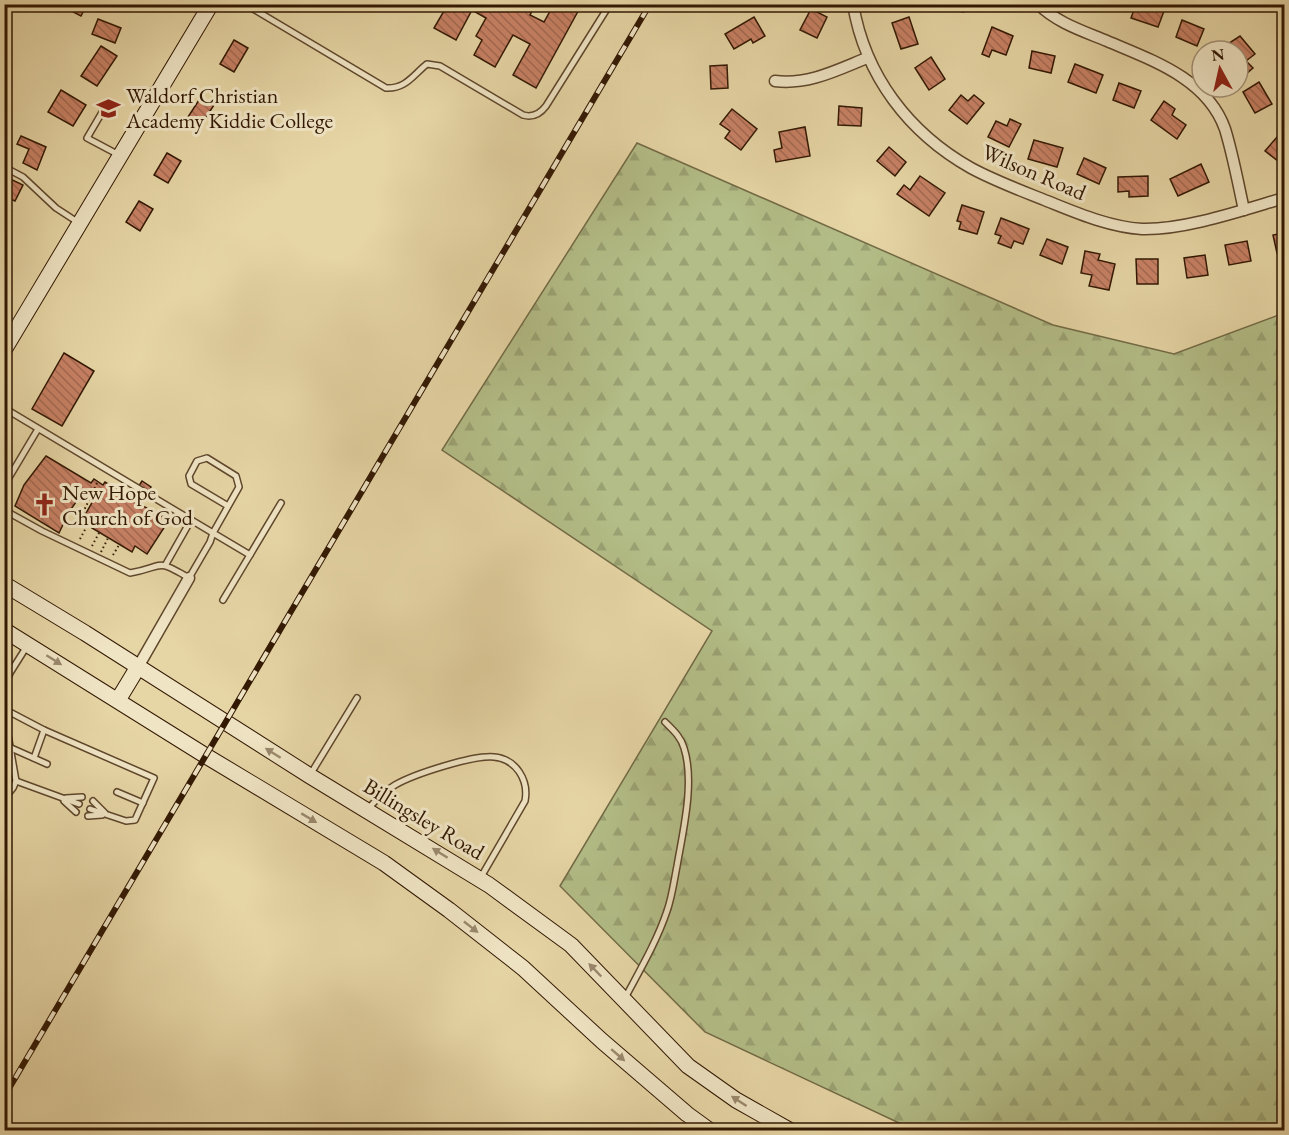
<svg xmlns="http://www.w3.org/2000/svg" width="1289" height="1135" viewBox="0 0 1289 1135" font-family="'EB Garamond',serif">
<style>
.forest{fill:url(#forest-firs);stroke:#726a45;stroke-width:1.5}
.building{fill:url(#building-back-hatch);stroke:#321803;stroke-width:1.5}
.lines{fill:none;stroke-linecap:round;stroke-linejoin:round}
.service-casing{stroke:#5f472c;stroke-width:8}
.minor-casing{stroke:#5f472c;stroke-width:13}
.secondary-casing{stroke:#321803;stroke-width:17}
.path{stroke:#321803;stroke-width:2;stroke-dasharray:1.5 3;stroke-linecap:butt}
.service{stroke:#efe4c4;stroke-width:5}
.minor{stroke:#efe4c4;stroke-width:10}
.secondary{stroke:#efe4c4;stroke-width:15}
.rail-casing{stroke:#321803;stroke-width:6}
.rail{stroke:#efe4c4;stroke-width:4;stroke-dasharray:11;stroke-linecap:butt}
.oneway{fill:#9a886d}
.labels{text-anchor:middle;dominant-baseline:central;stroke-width:6;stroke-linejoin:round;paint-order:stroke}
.poi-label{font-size:22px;fill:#321803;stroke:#efe4c4;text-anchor:start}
.street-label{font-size:22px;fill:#321803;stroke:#efe4c4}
</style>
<defs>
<pattern id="forest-firs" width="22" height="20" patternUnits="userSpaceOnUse" patternTransform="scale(1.5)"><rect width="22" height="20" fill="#b3bd87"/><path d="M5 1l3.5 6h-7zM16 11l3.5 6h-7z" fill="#9aa273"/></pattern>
<pattern id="building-back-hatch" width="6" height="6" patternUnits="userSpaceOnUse" patternTransform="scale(1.5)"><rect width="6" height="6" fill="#c88165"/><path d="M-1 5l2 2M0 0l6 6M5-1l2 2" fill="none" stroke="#a36951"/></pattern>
</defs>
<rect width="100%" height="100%" fill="#e6d5a5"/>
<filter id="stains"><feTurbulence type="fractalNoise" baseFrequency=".00333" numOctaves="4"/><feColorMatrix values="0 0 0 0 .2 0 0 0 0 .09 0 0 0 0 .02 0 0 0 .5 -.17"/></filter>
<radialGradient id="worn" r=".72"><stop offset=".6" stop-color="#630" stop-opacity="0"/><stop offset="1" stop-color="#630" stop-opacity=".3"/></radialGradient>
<polygon class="forest" points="637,143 1053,325 1174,354 1284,313 1284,1130 914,1130 705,1032 560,886 712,631 442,450"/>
<g class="building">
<polygon points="58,4 87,4 81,16"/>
<polygon points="448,4 536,4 530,15 544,22 554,4 582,4 536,88 513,75 530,44 513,35 495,67 474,55 482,40 476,36 486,18 472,10 456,40 434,28"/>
<polygon points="960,4 979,4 980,9 962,12"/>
<polygon points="1104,4 1121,4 1119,11 1103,6"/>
<polygon points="1136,4 1146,4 1164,11 1158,27 1131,18"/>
<polygon points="811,9 827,17 817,38 800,30"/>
<polygon points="754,17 765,36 753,43 751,39 734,49 725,34"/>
<polygon points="909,17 918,44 901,49 892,23"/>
<polygon points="98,19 121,28 115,43 92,34"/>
<polygon points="1182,20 1204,29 1197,46 1176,37"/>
<polygon points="992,27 1013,36 1006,55 992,50 989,57 982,54"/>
<polygon points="1240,36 1255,54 1246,61 1253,68 1238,81 1238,51 1217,51"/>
<polygon points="234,40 248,48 234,72 220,64"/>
<polygon points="101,46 117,56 97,86 81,76"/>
<polygon points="1032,51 1055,56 1051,73 1029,68"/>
<polygon points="931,57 945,79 929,90 915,68"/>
<polygon points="1075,64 1103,75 1096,93 1068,82"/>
<polygon points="727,65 728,88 711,89 710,66"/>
<polygon points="1259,82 1272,104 1255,113 1243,92"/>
<polygon points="1119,83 1141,91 1134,108 1113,100"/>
<polygon points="61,90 86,105 73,126 48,112"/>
<polygon points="961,95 968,101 974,95 984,103 967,124 949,110"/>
<polygon points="201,97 214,105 199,128 186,120"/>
<polygon points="1164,101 1175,109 1172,115 1186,125 1177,139 1151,120"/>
<polygon points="839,106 862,108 861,126 838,125"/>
<polygon points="732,109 757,129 741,150 725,138 730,131 720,124"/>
<polygon points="1010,119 1021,124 1009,147 988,137 996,121 1007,126"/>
<polygon points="805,127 810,156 776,162 774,150 782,148 779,132"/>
<polygon points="21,136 46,147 37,170 23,163 29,149 17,144"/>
<polygon points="1277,137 1284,143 1283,165 1265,151"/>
<polygon points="1034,140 1063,148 1057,167 1028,159"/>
<polygon points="889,147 906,162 895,176 877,161"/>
<polygon points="167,153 181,161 168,183 154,175"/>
<polygon points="1084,158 1106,168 1099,184 1077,174"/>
<polygon points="1201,164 1209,182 1178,196 1170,179"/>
<polygon points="4,176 23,185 15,201 8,198 7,201 4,200"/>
<polygon points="920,176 945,193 929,216 897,194 904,185 910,190"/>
<polygon points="1148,176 1148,196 1129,197 1129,191 1118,192 1118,177"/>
<polygon points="139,201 153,209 140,231 126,222"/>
<polygon points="962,205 984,212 977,234 959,229 961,222 957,221"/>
<polygon points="1001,218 1029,229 1023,244 1014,241 1011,248 998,243 1001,236 995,234"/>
<polygon points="1284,233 1284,251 1277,253 1273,235"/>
<polygon points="1047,239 1068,247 1062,264 1040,255"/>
<polygon points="1247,241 1251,261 1229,265 1225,245"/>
<polygon points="1085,251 1100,254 1098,260 1115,264 1109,290 1089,286 1092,275 1081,273"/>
<polygon points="1205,255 1208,275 1187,278 1184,258"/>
<polygon points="1136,259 1158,259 1158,284 1137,284"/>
<polygon points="64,353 94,371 62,426 32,409"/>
<polygon points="46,456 91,483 94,479 103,485 105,482 131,498 142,481 151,487 141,505 169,520 147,554 135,546 132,552 92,528 96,523 85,515 94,499 83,492 69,512 59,533 15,506 24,485"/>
</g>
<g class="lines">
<defs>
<g id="service">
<path d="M245 4 386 88C406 89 413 75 427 64L440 66 523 115C533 118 540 114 546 106L610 4"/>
<polyline points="104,109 87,138 119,155"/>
<polyline points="4,167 23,177 56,208 79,223"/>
<path d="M4 408 213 533 210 542 189 578C154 557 165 567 130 573L42 531 4 510"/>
<polyline points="4,486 38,429"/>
<polyline points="228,506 191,484 189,476 197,461 207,458 236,476 239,487 213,533 250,555"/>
<polyline points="166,564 191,520"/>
<polyline points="223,600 281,503"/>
<polyline points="4,689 10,673 27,646"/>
<polyline points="4,709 44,730 154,778 135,820 126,821 90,809"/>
<polyline points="4,712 16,781 13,788 4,799"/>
<polyline points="11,748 47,764"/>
<polyline points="34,758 44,730"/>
<polyline points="310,775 357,698"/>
<polyline points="16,781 79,804"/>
<polyline points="117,792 143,803"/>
<polyline points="66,798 82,797"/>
<polyline points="64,801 76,812"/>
<polyline points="93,801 105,813"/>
<path d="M367 810C376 800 383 792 395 785 414 774 473 755 494 757 516 759 529 780 525 801L481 877"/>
<polyline points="88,816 102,815"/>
<path d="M625 998C640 970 657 941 667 911 672 897 674 881 677 866 683 831 695 782 684 748 681 737 673 730 665 722"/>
</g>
<g id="minor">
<path d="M853 4C865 76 909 133 971 168 995 181 1022 191 1047 201 1077 213 1109 227 1142 229 1185 230 1243 210 1284 198"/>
<path d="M1038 4C1057 23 1083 31 1107 41 1151 60 1207 78 1225 129 1233 155 1238 183 1244 210"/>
<path d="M775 81C809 85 837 70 867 58"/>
<polyline points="138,667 189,578"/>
</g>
<g id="secondary">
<polyline points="4,350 211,4"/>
<polyline points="4,584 85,633 310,776 489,885 571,945 688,1066 736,1100 789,1130"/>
<polyline points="4,630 206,756 384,863 449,910 523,968 602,1041 687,1114 709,1130"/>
<polyline points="118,700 138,667"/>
</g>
</defs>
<use href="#service" class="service-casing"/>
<use href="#minor" class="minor-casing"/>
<use href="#secondary" class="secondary-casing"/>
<g class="path">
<polyline points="79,521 97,483"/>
<polyline points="80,539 87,526"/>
<polyline points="92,546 99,533"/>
<polyline points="101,552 108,538"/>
<polyline points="113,555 119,545"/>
</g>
<use href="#service" class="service"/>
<use href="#minor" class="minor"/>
<use href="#secondary" class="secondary"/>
<defs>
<polyline id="rail" points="4,1097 650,4"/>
</defs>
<use href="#rail" class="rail-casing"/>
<use href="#rail" class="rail"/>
</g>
<defs><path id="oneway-solid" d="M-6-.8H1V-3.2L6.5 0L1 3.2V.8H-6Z" transform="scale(1.5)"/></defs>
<g class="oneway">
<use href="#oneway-solid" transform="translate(54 660) rotate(32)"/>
<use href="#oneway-solid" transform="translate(273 753) rotate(-148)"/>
<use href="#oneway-solid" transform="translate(309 818) rotate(31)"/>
<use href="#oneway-solid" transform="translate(440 853) rotate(-148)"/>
<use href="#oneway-solid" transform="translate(471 927) rotate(38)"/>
<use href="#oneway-solid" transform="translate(595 970) rotate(-134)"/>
<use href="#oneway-solid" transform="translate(618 1055) rotate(41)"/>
<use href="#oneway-solid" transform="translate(739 1101) rotate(-147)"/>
</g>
<defs>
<symbol id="school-bare" viewBox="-9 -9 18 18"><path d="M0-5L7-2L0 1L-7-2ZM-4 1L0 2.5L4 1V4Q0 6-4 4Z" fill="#8f2418" stroke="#efe4c4" stroke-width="2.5" paint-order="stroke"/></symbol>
<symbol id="church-bare" viewBox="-9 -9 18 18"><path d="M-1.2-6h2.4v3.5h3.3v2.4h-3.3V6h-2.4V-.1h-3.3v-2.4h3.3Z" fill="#8f2418" stroke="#efe4c4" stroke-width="2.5" paint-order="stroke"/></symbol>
</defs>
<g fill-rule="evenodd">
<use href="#school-bare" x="92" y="92" width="33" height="33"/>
<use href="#church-bare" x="28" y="488" width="33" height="33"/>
</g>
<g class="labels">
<g class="poi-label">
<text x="126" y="95">Waldorf Christian<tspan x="126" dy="25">Academy Kiddie College</tspan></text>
<text x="62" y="492">New Hope<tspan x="62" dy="25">Church of God</tspan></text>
</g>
<g class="street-label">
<text transform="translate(1034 172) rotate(23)">Wilson Road</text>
<text transform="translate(424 819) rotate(31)">Billingsley Road</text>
</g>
</g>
<rect width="1289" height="1135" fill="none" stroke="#e6d5a5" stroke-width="24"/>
<rect x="6" y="6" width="1277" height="1123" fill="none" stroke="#321803" stroke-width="3"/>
<rect x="12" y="12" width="1265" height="1111" fill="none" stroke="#321803" stroke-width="1.5"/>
<g transform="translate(1220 69) rotate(352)"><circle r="28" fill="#efe4c4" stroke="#a39277" stroke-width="1.5"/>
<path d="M0-4.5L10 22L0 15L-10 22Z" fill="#8f2418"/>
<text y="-9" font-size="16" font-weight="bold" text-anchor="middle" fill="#321803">N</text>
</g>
<rect width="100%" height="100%" filter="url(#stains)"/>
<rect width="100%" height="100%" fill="url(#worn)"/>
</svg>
